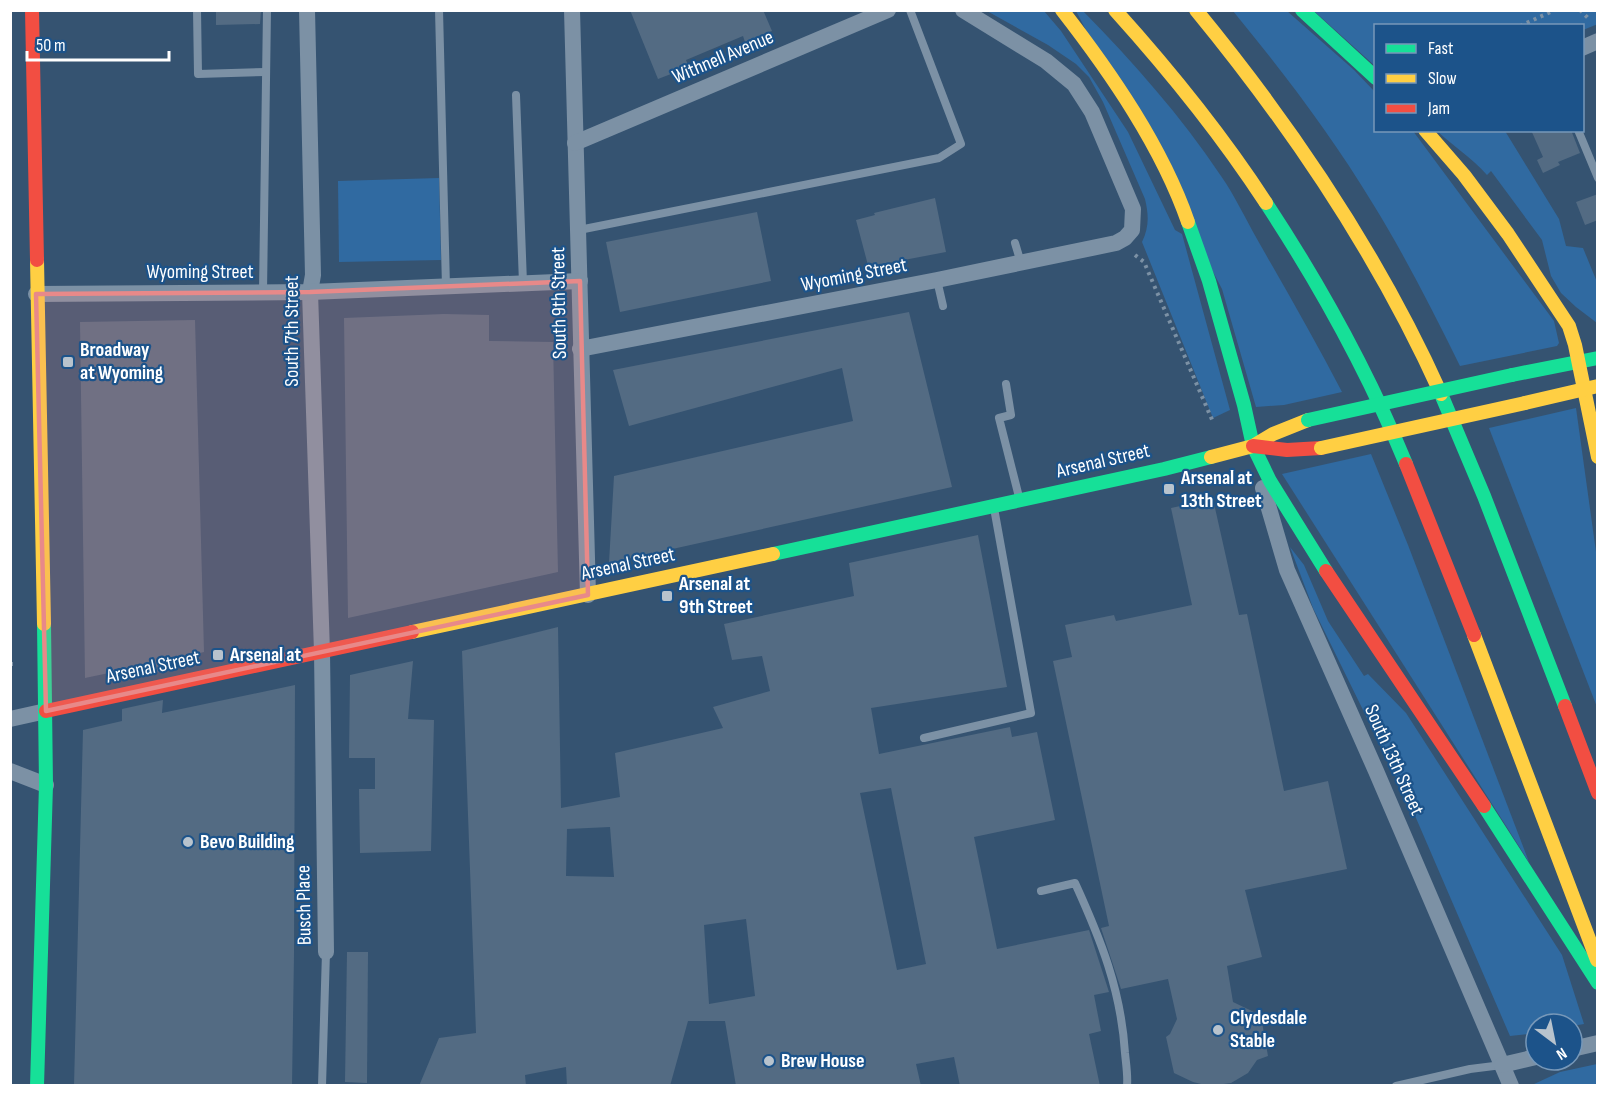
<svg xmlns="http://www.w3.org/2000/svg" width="1608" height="1096" viewBox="0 0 1608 1096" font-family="'Sofia Sans Condensed',sans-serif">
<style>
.green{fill:#306aa1}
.building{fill:#536b83;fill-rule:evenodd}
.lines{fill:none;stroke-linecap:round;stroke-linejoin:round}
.path{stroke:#7c91a5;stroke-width:4;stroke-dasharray:3 4.5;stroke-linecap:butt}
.lane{stroke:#7c91a5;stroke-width:8}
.street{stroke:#7c91a5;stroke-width:16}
.fast{stroke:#16e098;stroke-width:14}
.slow{stroke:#ffcf43;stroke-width:14}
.jam{stroke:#f24e42;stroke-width:14}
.fast-bridge{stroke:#16e098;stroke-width:14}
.slow-bridge{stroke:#ffcf43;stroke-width:14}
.marked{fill:#e88989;fill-opacity:0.2;stroke:#e88989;stroke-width:4.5;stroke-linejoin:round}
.poi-dot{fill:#b8c3cd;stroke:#1c538a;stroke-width:2}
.labels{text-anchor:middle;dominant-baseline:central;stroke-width:4.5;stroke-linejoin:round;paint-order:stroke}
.street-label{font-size:20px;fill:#fff;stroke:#1c538a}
.poi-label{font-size:20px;font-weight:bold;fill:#fff;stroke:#1c538a;text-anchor:start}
</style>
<rect width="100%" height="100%" fill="#355371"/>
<g class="green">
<polygon points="1597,10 1598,24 1583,30 1582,26 1376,26 1375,66 1314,11"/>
<path d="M987 11H1044L1061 31 1128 132 1175 230 1182 234 1230 410 1213 418 1142 242C1149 227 1149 216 1145 199L1103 102 1089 77 1076 64 1048 45Z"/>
<path d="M1076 11H1083C1133 62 1181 116 1221 176 1235 196 1245 218 1257 239 1286 290 1315 340 1342 392L1284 405 1256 407 1222 289Z"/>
<path d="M1233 11H1287L1354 70 1375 92 1376 130 1413 131 1554 321 1559 343 1557 346 1460 366C1433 311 1405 256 1373 204 1332 136 1283 72 1233 11Z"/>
<path d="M1437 131H1505L1559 219 1566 246 1583 248 1597 282V323L1576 307 1561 293 1551 276 1542 240 1491 171 1487 175C1472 158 1453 146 1437 131Z"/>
<polygon points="439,178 441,260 339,262 338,181"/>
<polygon points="1576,408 1597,559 1597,707 1489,428"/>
<polygon points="1371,454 1408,545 1529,862 1282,474"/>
<polygon points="1290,547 1304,565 1328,621 1364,676 1368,674 1406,713 1562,955 1584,1024 1572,1026 1572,1024 1536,1024 1536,1033 1510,1036 1416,818 1313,608"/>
<polygon points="1597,1064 1597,1085 1532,1085 1560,1072"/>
</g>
<g class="building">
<polygon points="216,10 261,10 260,24 216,25"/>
<polygon points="630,10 763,10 772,31 745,42 743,36 686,60 689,67 658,79"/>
<polygon points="1531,130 1571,130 1580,153 1558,162 1560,165 1543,173 1537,160 1543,157"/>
<polygon points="1598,194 1598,220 1585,225 1576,202"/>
<polygon points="935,198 946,252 883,264 869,269 856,220 875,215 874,213"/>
<polygon points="757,212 771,281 620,312 606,242"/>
<polygon points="909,312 952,487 609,563 614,476 853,421 842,368 629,426 613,370"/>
<polygon points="444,314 489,315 489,341 553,342 558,572 348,618 344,318"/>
<polygon points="195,320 204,652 164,661 164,671 123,680 123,670 85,678 80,322"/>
<polygon points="1213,499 1239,615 1247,614 1284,791 1328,781 1347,869 1245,890 1262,957 1227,966 1233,1002 1254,1012 1260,1011 1268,1056 1257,1060 1248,1073 1231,1083 1209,1086 1193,1082 1174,1073 1166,1037 1170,1034 1177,1019 1168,979 1121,989 1101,928 1109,926 1053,661 1072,657 1065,625 1114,615 1116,621 1192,605 1171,508"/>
<path d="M978 535 1007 687 871 708 879 754 1010 727 1012 737 1037 732 1055 820 974 837 997 949 1089 930 1109 992 1094 995 1101 1031 1089 1034 1100 1086H960L954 1057 916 1064 921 1086H736L725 1021H688L670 1086H567L566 1067 525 1075 526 1086H419L439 1038 476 1033 462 651 558 627 561 808 620 797 615 753 723 728 713 707 770 691 762 656 732 660 724 624 854 596 849 563ZM891 788 926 964 897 970 860 793ZM610 827 614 877 566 876 567 829ZM746 919 755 996 709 1004 704 925Z"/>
<polygon points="413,661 408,719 434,720 431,851 360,853 359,789 375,789 375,758 349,758 350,675"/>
<polygon points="295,685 294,954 292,1086 74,1086 83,730 122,721 122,709 163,700 162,713"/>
<polygon points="347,952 368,952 367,1083 345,1082"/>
</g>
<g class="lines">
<g class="path">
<polyline points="1580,10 1590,20"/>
<polyline points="1520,26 1555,10"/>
<polyline points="1135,255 1144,262 1213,422"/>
<polyline points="10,664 14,664"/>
<polyline points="10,691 11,691"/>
</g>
<g class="lane">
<polyline points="197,10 198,74 266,72"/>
<polyline points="439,10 446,287"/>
<polyline points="516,95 523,283"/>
<polyline points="1578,130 1598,178"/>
<polyline points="579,230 939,158 961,144 910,10"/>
<polyline points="1015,243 1021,263"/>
<polyline points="937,280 943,306"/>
<polyline points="263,292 267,10"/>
<polyline points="1006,384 1011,415 999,418 1019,497"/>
<polyline points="924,738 1031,713 994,508"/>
<path d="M1041 891 1075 883C1101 940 1121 990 1125 1053 1126 1064 1128 1075 1127 1086"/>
<polyline points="322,1086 326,952"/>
<polyline points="1396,1086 1470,1069 1502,1065"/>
</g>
<g class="street">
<polyline points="307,10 313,275 310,292 322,652 326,952"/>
<polyline points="572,10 588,595"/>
<polyline points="1582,48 1598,41"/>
<polyline points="575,143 888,10"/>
<polyline points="36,294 310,292 580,281"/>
<polyline points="580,349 937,280 1116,243 1125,238 1132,230 1133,209 1092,112 1074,84 1046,61 963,10"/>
<polyline points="1263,488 1287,570 1376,771 1511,1086"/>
<polyline points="10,719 46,711"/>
<polyline points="10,771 46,785"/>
<polyline points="1572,1049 1598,1043"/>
<polyline points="1502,1065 1536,1057"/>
</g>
<g class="fast">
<polyline points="1302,10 1376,78"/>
<path d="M1266 203C1320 285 1368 372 1406 464"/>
<polyline points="1188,222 1209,281 1244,405 1253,446 1270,481 1326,571"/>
<polyline points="1512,375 1598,358"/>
<polyline points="1441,394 1484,496 1565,706"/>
<polyline points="773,554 1164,469 1211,457"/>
<polyline points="1484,806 1598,983"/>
<polyline points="37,1086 46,785 44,624"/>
</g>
<g class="slow">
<path d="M1062 10C1111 73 1162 147 1188 222"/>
<path d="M1115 10C1170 71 1221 134 1266 203"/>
<path d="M1196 10C1293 128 1378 254 1441 394"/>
<polyline points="1425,130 1464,175 1508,234 1569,326 1575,345 1598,457"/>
<polyline points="37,260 44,624"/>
<polyline points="1525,403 1598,386"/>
<polyline points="1211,457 1253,446 1273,434 1308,420"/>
<polyline points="412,632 773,554"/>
<polyline points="1474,635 1597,960"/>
</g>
<g class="jam">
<polyline points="32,10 37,260"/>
<polyline points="1253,446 1287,450 1321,448"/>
<polyline points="1406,464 1474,635"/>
<polyline points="1326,571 1484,806"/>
<polyline points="1565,706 1598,793"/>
<polyline points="46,711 412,632"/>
</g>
<polyline class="fast-bridge" points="1308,420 1512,375"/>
<polyline class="slow-bridge" points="1321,448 1525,403"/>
</g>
<path class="marked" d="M580 281 588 595 46 711 36 294 310 292Z"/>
<g class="poi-dot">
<rect x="62" y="356" width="12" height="12" rx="3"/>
<rect x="1163" y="483" width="12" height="12" rx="3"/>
<rect x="661" y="590" width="12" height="12" rx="3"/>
<rect x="212" y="649" width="12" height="12" rx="3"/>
<circle cx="188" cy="842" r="6"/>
<circle cx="1218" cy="1030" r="6"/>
<circle cx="769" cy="1061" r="6"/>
</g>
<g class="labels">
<g class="street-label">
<text transform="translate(723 57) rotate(-23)">Withnell Avenue</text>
<text x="200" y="272">Wyoming Street</text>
<text transform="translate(854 275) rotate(-11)">Wyoming Street</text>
<text transform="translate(559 303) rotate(-91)">South 9th Street</text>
<text transform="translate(292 331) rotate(-90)">South 7th Street</text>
<text transform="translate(1103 461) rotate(-13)">Arsenal Street</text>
<text transform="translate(628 564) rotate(-12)">Arsenal Street</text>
<text transform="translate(153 667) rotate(-12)">Arsenal Street</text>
<text transform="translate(1394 760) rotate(66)">South 13th Street</text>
<text transform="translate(304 905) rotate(-91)">Busch Place</text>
</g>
<g class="poi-label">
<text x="80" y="350">Broadway<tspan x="80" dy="23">at Wyoming</tspan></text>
<text x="1181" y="478">Arsenal at<tspan x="1181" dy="23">13th Street</tspan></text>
<text x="679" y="584">Arsenal at<tspan x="679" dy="23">9th Street</tspan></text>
<text x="230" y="655">Arsenal at</text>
<text x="200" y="842">Bevo Building</text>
<text x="1230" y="1018">Clydesdale<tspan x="1230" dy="23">Stable</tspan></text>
<text x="781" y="1061">Brew House</text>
</g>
</g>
<rect width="1608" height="1096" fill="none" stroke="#ffffff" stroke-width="24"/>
<rect x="1374" y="24" width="210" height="108" fill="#1c538a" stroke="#7798b9" stroke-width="1.5"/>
<rect x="1386" y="44" width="30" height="9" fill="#16e098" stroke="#7798b9" stroke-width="1.5"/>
<text x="1428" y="54" font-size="18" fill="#ffffff">Fast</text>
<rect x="1386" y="74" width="30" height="9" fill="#ffcf43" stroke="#7798b9" stroke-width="1.5"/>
<text x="1428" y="84" font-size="18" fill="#ffffff">Slow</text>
<rect x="1386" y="104" width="30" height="9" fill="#f24e42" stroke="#7798b9" stroke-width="1.5"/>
<text x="1428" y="114" font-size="18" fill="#ffffff">Jam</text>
<g transform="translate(1554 1042) rotate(148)"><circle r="28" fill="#1c538a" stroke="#7798b9" stroke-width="1.5"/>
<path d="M0-4.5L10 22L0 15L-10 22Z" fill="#b8c3cd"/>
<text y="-9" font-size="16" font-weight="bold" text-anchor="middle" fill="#ffffff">N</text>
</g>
<path d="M27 51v9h142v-9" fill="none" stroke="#ffffff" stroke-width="3"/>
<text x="36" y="51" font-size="18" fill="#ffffff" stroke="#1c538a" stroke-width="4.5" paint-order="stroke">50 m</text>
</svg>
